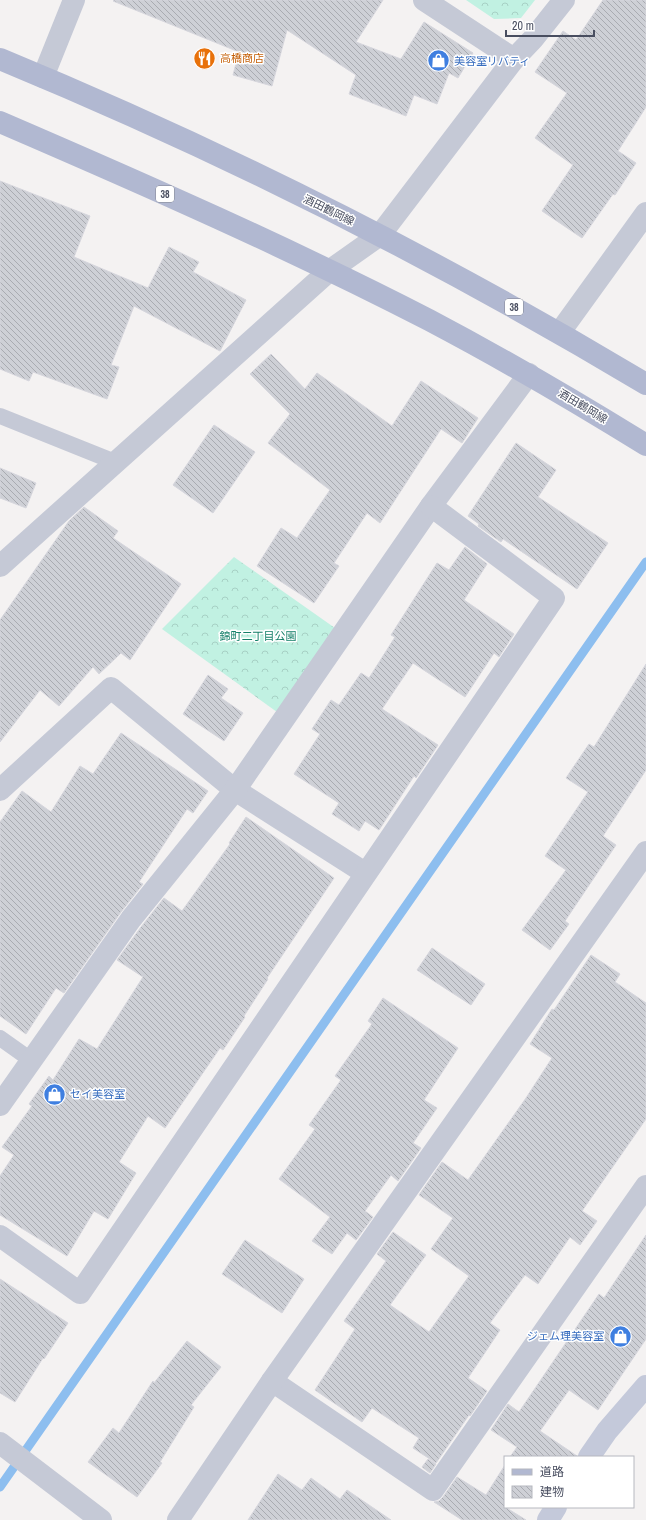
<svg xmlns="http://www.w3.org/2000/svg" width="646" height="1520" viewBox="0 0 646 1520" font-family="'Archivo Narrow','Noto Sans JP',sans-serif">
<style>
.forest{fill:url(#forest-crowns)}
.lines{fill:none;stroke-linecap:round;stroke-linejoin:round}
.stream{stroke:#8dbeef;stroke-width:9}
.building{fill:url(#building-back-hatch);stroke:#d6d6dd}
.lane{stroke:#c5c9d6;stroke-width:16}
.street{stroke:#c5c9d6;stroke-width:22}
.secondary{stroke:#c4c9da;stroke-width:22}
.primary{stroke:#b1b8d1;stroke-width:22}
.labels{text-anchor:middle;dominant-baseline:central;stroke-width:3;stroke-linejoin:round;paint-order:stroke}
.shield{fill:#fff;stroke:#808390;stroke-width:1}
.shield-label{font-size:10px;font-weight:bold;fill:#494e60}
.food-label{font-size:11px;fill:#c56008;stroke:#fff;text-anchor:start}
.shop-label{font-size:11px;fill:#366cbe;stroke:#fff;text-anchor:start}
.street-label{font-size:11px;fill:#494e60;stroke:#fff}
.park-label{font-size:11px;fill:#158069;stroke:#fff}
</style>
<defs>
<pattern id="forest-crowns" width="20" height="18" patternUnits="userSpaceOnUse"><rect width="20" height="18" fill="#c1f1e2"/><path d="M2 6a3 3 0 1 1 6 0M12 15a3 3 0 1 1 6 0" fill="none" stroke="#a7d0c4"/></pattern>
<pattern id="building-back-hatch" width="6" height="6" patternUnits="userSpaceOnUse"><rect width="6" height="6" fill="#ced0d6"/><path d="M-1 5l2 2M0 0l6 6M5-1l2 2" fill="none" stroke="#a9abb1"/></pattern>
</defs>
<rect width="100%" height="100%" fill="#f4f2f2"/>
<g class="forest">
<polygon points="466,0 535,0 521,18 494,19"/>
<polygon points="234,557 335,628 277,712 162,629"/>
</g>
<g class="lines">
<polyline class="stream" points="0,1487 646,562"/>
</g>
<g class="building">
<polygon points="114,0 383,0 356,42 401,59 424,22 473,53 458,78 449,73 437,104 414,95 406,116 349,94 356,75 287,30 272,86 233,75 239,52 113,1"/>
<polygon points="603,0 646,0 646,107 618,151 636,163 615,195 613,194 582,238 542,211 573,165 535,138 567,93 535,72 563,31 576,40"/>
<polygon points="0,181 90,216 74,257 148,288 169,247 199,262 193,272 246,300 220,351 134,306 111,365 119,367 107,399 33,372 29,381 0,369"/>
<polygon points="271,354 305,389 317,373 392,426 421,381 478,418 462,443 441,429 380,523 367,513 334,563 339,566 314,603 257,566 281,528 297,538 330,490 268,443 290,414 250,374"/>
<polygon points="214,425 255,452 213,513 173,485"/>
<polygon points="516,443 556,470 538,497 608,543 577,589 503,539 501,542 478,526 479,524 468,516"/>
<polygon points="0,468 36,483 26,508 0,498"/>
<polygon points="84,507 118,531 113,538 181,584 130,660 121,653 99,674 93,667 59,706 40,690 0,742 0,620 69,521"/>
<polygon points="465,547 487,564 464,600 514,634 499,657 494,653 465,697 413,663 382,709 438,745 416,778 414,776 379,830 365,821 359,831 332,814 339,803 294,774 320,734 312,729 331,700 339,705 361,673 369,678 395,637 391,635 437,563 449,570"/>
<polygon points="646,664 646,770 603,836 616,845 565,921 569,924 550,950 522,930 566,870 545,856 588,792 566,778 589,744 594,747"/>
<polygon points="208,675 228,689 221,698 243,713 224,741 183,714"/>
<polygon points="121,733 208,791 193,813 187,809 139,882 143,884 121,912 64,993 56,988 26,1034 0,1016 0,822 22,791 51,812 80,766 93,774"/>
<polygon points="246,817 334,878 267,978 268,979 244,1016 245,1017 223,1050 220,1048 165,1128 148,1116 119,1162 136,1173 108,1219 94,1211 67,1256 0,1215 0,1176 14,1155 2,1147 32,1106 29,1104 49,1076 53,1080 79,1039 97,1049 143,977 117,960 141,927 164,898 182,911 230,844 229,843"/>
<polygon points="432,948 485,984 471,1005 417,970"/>
<polygon points="591,955 620,974 615,982 646,1003 646,1119 582,1211 597,1221 580,1245 570,1237 538,1284 525,1275 490,1323 500,1330 468,1378 487,1391 470,1416 469,1415 436,1463 413,1448 419,1438 372,1408 362,1422 315,1390 355,1329 344,1321 386,1261 377,1254 393,1232 426,1255 390,1305 429,1332 469,1276 431,1249 453,1218 419,1195 442,1162 468,1180 526,1098 552,1058 530,1044 552,1009 554,1010"/>
<polygon points="383,998 458,1048 424,1100 437,1108 413,1143 421,1148 398,1181 391,1175 365,1211 373,1217 356,1240 347,1233 332,1254 312,1241 330,1217 279,1179 315,1129 309,1125 341,1080 335,1076 372,1024 368,1021"/>
<polygon points="646,1235 646,1339 598,1410 569,1390 540,1431 577,1456 577,1457 510,1457 517,1447 491,1430 508,1404 519,1412 599,1294 604,1298"/>
<polygon points="245,1240 304,1279 282,1313 222,1274"/>
<polygon points="0,1279 68,1323 44,1359 43,1358 15,1402 0,1393"/>
<polygon points="187,1341 221,1367 191,1405 194,1407 160,1462 162,1463 137,1497 88,1462 113,1428 119,1433 153,1381 154,1383"/>
<polygon points="428,1459 436,1464 430,1473 422,1467"/>
<polygon points="505,1465 505,1507 526,1520 462,1520 434,1502 439,1501 443,1497 457,1477 486,1495"/>
<polygon points="278,1474 302,1490 311,1478 340,1499 347,1490 391,1520 248,1520"/>
</g>
<g class="lines">
<g class="lane">
<polyline points="0,416 115,462"/>
<polyline points="0,1038 31,1060"/>
</g>
<g class="street">
<polyline points="424,0 514,59"/>
<polyline points="43,77 74,0"/>
<polyline points="560,332 646,213"/>
<polyline points="0,566 329,271 380,235 514,59 533,39 564,0"/>
<polyline points="0,790 111,688 235,790 365,873"/>
<polyline points="0,1105 131,919 235,790 431,506 529,374"/>
<polyline points="0,1236 80,1293 554,598 431,506"/>
<polyline points="272,1381 433,1490 646,1186"/>
<polyline points="0,1443 101,1520"/>
<polyline points="178,1520 272,1381 646,852"/>
</g>
<g class="secondary">
<polyline points="589,1457 607,1431 646,1386"/>
<polyline points="548,1520 556,1507"/>
</g>
<g class="primary">
<path d="M0 59C223 151 439 260 646 384"/>
<path d="M0 122C144 184 289 248 429 320 503 359 575 401 646 445"/>
</g>
</g>
<defs>
<symbol id="restaurant-disc" viewBox="-11 -11 22 22"><circle r="9.5" fill="#e8710a" stroke="#fff"/><path d="M-5-6h1v4h1v-4h1v4h1v-4h1v5L-1.5 .5V6h-2V.5L-5-1ZM5-6V6H3V1.5H1.5Q1.5-4 5-6Z" fill="#fff"/></symbol>
<symbol id="shop-disc" viewBox="-11 -11 22 22"><circle r="9.5" fill="#3f7fe0" stroke="#fff"/><path d="M-5-2.5h2.3a2.7 3.5 0 0 1 5.4 0H5L5.5 6h-11ZM-1.5-2.5h3a1.5 2.3 0 0 0-3 0Z" fill="#fff"/></symbol>
</defs>
<g fill-rule="evenodd">
<use href="#restaurant-disc" x="192" y="46" width="25" height="25"/>
<use href="#shop-disc" x="426" y="48" width="25" height="25"/>
<use href="#shop-disc" x="42" y="1082" width="25" height="25"/>
<use href="#shop-disc" x="608" y="1324" width="25" height="25"/>
</g>
<g class="labels">
<g class="shield">
<rect x="156" y="186" width="18" height="16" rx="3"/>
<rect x="505" y="299" width="18" height="16" rx="3"/>
</g>
<g class="shield-label">
<text x="165" y="194">38</text>
<text x="514" y="307">38</text>
</g>
<g class="food-label">
<text x="220" y="58">高橋商店</text>
</g>
<g class="shop-label">
<text x="454" y="61">美容室リバティ</text>
<text x="70" y="1094">セイ美容室</text>
<text x="604" y="1336" text-anchor="end">ジェム理美容室</text>
</g>
<g class="street-label">
<text transform="translate(329 210) rotate(26)">酒田鶴岡線</text>
<text transform="translate(583 406) rotate(31)">酒田鶴岡線</text>
</g>
<g class="park-label">
<text x="258" y="636">錦町二丁目公園</text>
</g>
</g>
<rect x="504" y="1456" width="130" height="52" fill="#ffffff" stroke="#b6b8bf"/>
<rect x="512" y="1469" width="20" height="6" fill="#b1b8d1" stroke="#b6b8bf"/>
<text x="540" y="1476" font-size="12" fill="#494e60">道路</text>
<rect x="512" y="1486" width="20" height="12" fill="url(#building-back-hatch)" stroke="#b6b8bf"/>
<text x="540" y="1496" font-size="12" fill="#494e60">建物</text>
<path d="M506 30v6h88v-6" fill="none" stroke="#494e60" stroke-width="2"/>
<text x="512" y="30" font-size="12" fill="#494e60" stroke="#ffffff" stroke-width="3" paint-order="stroke">20 m</text>
</svg>
